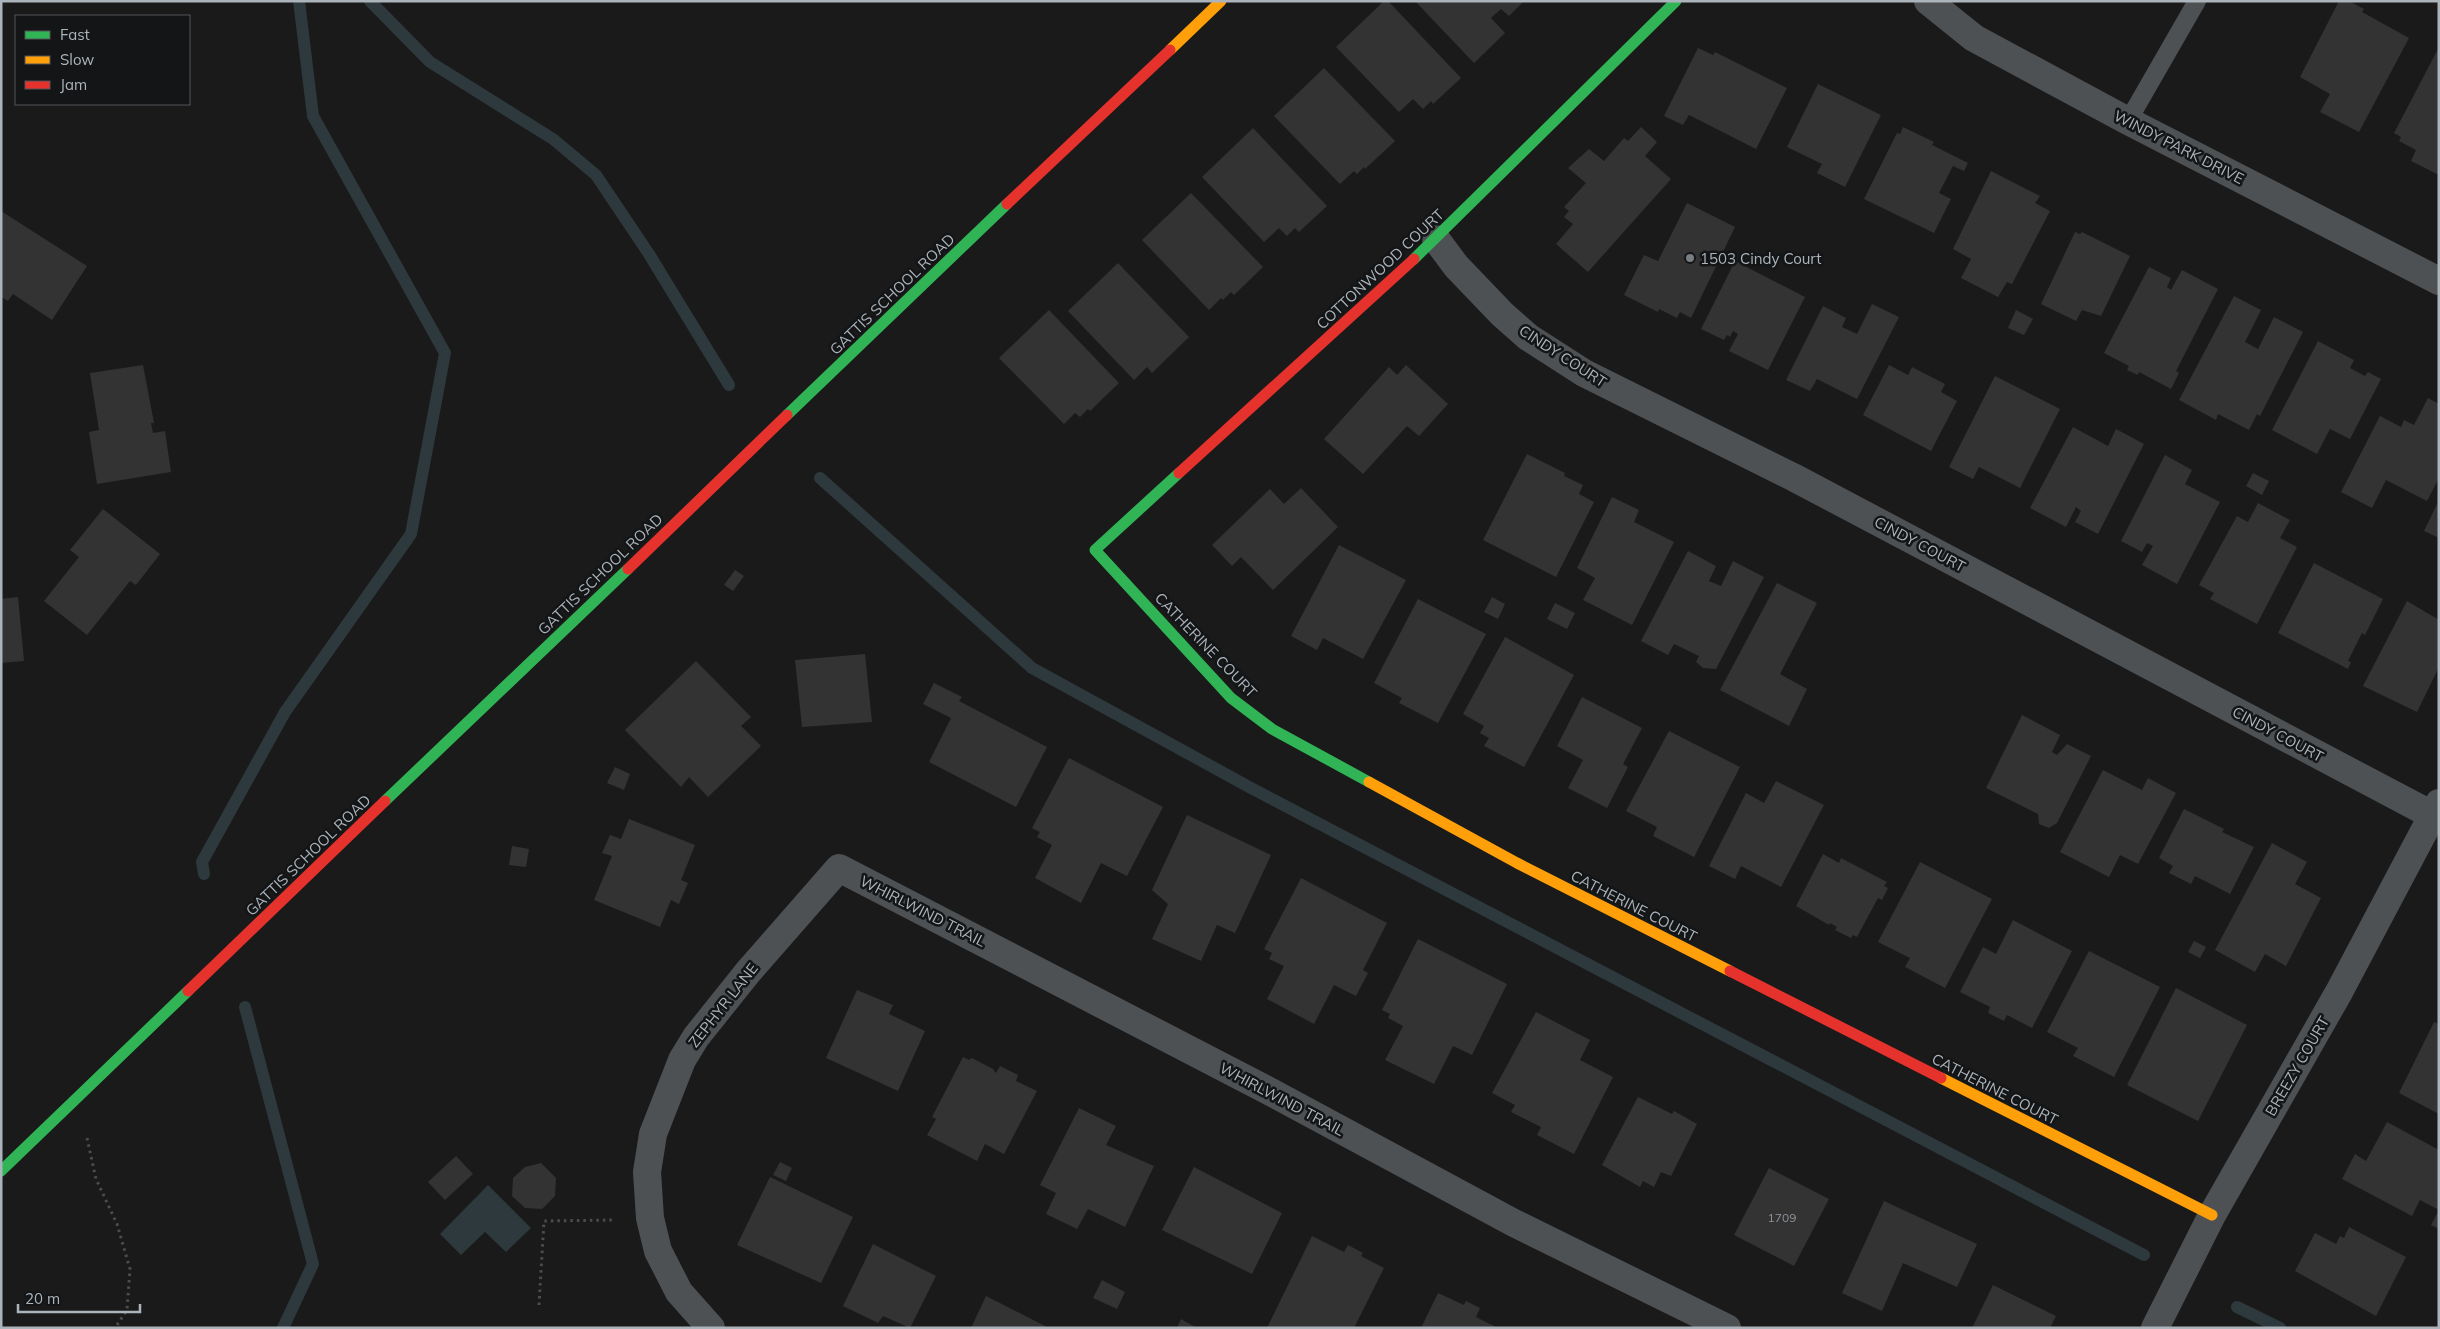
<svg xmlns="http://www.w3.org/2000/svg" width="2440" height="1329" viewBox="0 0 2440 1329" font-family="Mulish,sans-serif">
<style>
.water{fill:#2d393d}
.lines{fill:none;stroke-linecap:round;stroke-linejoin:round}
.stream{stroke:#2d393d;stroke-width:12}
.building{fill:#333334}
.path{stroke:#4a4c4e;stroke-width:3;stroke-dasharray:2.5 4;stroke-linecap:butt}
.lane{stroke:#4e5153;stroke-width:18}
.street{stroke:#4e5153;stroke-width:28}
.fast{stroke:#30b455;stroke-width:11}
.slow{stroke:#ff9f0a;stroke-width:11}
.jam{stroke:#e5322d;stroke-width:11}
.poi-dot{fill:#797e83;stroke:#141516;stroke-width:2}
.labels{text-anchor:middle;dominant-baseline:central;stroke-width:5;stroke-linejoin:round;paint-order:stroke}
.number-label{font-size:12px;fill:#8e9499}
.street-label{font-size:15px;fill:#acb4bb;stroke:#141516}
.poi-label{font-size:15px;fill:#acb4bb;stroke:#141516;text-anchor:start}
</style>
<rect width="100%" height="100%" fill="#1a1a1a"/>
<polygon class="water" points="488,1185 531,1228 506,1252 485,1232 461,1255 440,1234"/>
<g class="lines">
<g class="stream">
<polyline points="370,1 430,62 553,139 596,175 649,254 729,385"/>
<polyline points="820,478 1032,668 1251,788 2144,1255"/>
<polyline points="204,874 202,862 285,712 411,534 445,353 313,116 299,1"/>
<polyline points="245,1007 313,1264 283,1328"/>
<polyline points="2237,1307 2280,1328"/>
</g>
</g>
<g class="building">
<polygon points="1384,1 1388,1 1461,78 1433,104 1431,101 1423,109 1413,99 1399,112 1336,47"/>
<polygon points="1415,1 1524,1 1509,16 1501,9 1491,18 1505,33 1474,63"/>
<polygon points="2339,1 2349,1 2364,9 2362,12 2409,38 2359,132 2320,112 2330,94 2300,77"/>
<polygon points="2439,47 2439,175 2411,161 2416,150 2399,141 2401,137 2394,133"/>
<polygon points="1698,48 1713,55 1715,52 1787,88 1756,149 1689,115 1683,125 1664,116"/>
<polygon points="1324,68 1395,141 1365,169 1364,167 1357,174 1354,171 1340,184 1274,116"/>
<polygon points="1818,84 1881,115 1845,187 1817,173 1822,164 1787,147"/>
<polygon points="1641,127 1657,142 1645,156 1671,179 1588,272 1556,244 1573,224 1564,217 1569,211 1564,207 1586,183 1568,168 1589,149 1604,161 1624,138 1628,141"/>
<polygon points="1903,127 1934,142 1932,145 1968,163 1964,171 1953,166 1939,193 1951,199 1934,233 1864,199 1897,133 1900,134"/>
<polygon points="1253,128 1327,206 1299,232 1295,228 1287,236 1279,228 1264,242 1202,177"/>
<polygon points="1991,171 2040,196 2035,203 2050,211 2012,284 2007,282 1998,297 1961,278 1971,259 1953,249"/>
<polygon points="1191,193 1263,267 1234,295 1231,292 1223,300 1221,298 1209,310 1142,240"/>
<polygon points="1687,203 1735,227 1691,318 1680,312 1677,318 1659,309 1658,312 1624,295 1644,255 1658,261"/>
<polygon points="1,211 87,266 52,320 13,294 8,301 1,297"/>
<polygon points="2075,232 2080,234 2082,232 2130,256 2101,316 2082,310 2076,321 2041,304"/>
<polygon points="1735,261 1805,297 1768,370 1729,351 1738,334 1733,331 1730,337 1727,335 1724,340 1701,329"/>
<polygon points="1118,263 1189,337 1152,373 1147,367 1134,380 1068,311"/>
<polygon points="2149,267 2171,278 2167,287 2171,290 2182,270 2218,289 2176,371 2179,373 2171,389 2139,372 2138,375 2127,370 2129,366 2104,353"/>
<polygon points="2234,296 2261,310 2245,342 2258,349 2274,317 2303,332 2260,416 2257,414 2249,430 2218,414 2216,420 2179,400"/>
<polygon points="1872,304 1899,317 1857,399 1817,379 1810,391 1786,380 1823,306 1846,318 1842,327 1857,334"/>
<polygon points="1049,310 1119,383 1090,411 1088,409 1080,417 1075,413 1064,424 999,358"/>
<polygon points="2016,310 2033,319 2024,335 2008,328"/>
<polygon points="2318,341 2354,360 2350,368 2365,376 2368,372 2381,379 2350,439 2330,429 2317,454 2272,430"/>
<polygon points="143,365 154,423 151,423 153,433 165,431 171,472 97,484 89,432 99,430 90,373"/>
<polygon points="1406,365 1448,404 1419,436 1407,426 1363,474 1324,439 1389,367 1397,375"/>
<polygon points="1889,365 1908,375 1912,367 1945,384 1941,392 1957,401 1931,451 1863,415"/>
<polygon points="1995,376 2060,409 2020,488 1979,467 1973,479 1949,467"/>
<polygon points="2428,398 2439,404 2439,478 2427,501 2386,480 2372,508 2341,492 2380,416 2401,427 2404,420 2414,425"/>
<polygon points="2073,427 2108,446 2116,429 2144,444 2098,534 2075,522 2081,511 2076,507 2066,527 2030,508"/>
<polygon points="1527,454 1565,473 1564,476 1583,485 1579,494 1594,502 1556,577 1483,540"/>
<polygon points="2165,455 2192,470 2185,484 2220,502 2177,584 2142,565 2153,546 2147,543 2142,552 2121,541"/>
<polygon points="2253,473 2269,481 2262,495 2246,486"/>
<polygon points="1301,488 1338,527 1273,590 1241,557 1232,566 1212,545 1270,489 1284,504"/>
<polygon points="1612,497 1639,510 1634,522 1674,542 1632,625 1583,600 1595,578 1577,568"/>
<polygon points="2439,500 2439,538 2424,531"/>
<polygon points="2258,503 2290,520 2280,538 2297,547 2257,624 2210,599 2214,593 2199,585 2237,516 2248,522"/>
<polygon points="103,509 160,554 136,585 130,581 87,635 44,601 79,557 70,550"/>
<polygon points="1339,545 1406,580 1363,659 1323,638 1317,650 1291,636"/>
<polygon points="1688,551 1716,566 1709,581 1721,586 1733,561 1764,577 1716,669 1703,668 1696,662 1699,656 1674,644 1668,655 1641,641"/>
<polygon points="2314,563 2383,599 2365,635 2362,633 2348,661 2351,662 2348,669 2278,633"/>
<polygon points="735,570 744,576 733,591 724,585"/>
<polygon points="1777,583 1817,603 1780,674 1807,689 1789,726 1720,690"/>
<polygon points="18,597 24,661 1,663 1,599"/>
<polygon points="1492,597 1505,604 1498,619 1484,612"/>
<polygon points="1418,599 1486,634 1438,723 1399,703 1402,698 1374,683"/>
<polygon points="2407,601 2439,620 2439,667 2417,712 2363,686"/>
<polygon points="1555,603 1575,613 1567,629 1547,619"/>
<polygon points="1505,637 1574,675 1524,767 1484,746 1489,738 1480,733 1484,726 1463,714"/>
<polygon points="865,654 872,722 802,727 795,660"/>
<polygon points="696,661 751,717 741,726 761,746 708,797 689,777 681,787 625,730"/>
<polygon points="934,683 962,697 959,701 1047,747 1016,807 929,762 951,718 923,704"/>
<polygon points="1582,697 1642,728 1623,764 1628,767 1607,808 1568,788 1583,760 1557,746"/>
<polygon points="2022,715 2060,735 2052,752 2057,755 2067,744 2091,756 2057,823 2049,828 2039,824 2038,814 1986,788"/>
<polygon points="1669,731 1740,767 1694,857 1653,836 1657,827 1626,811"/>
<polygon points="1069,758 1163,807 1127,876 1101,863 1081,903 1035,878 1052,845 1037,837 1040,832 1032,828"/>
<polygon points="615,767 630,774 624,790 607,783"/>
<polygon points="2103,770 2142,790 2148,778 2176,793 2138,864 2120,855 2109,877 2060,852"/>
<polygon points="1776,781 1824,805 1781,887 1741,866 1735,879 1709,866 1746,793 1764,803"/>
<polygon points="2184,809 2224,829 2222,832 2254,847 2230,894 2195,876 2191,884 2169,873 2173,866 2159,858"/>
<polygon points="1187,815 1271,855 1235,933 1217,925 1201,961 1152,939 1168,904 1152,890"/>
<polygon points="629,819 695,845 681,880 688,883 679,904 671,900 660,927 594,900 612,856 602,853 610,835 621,839"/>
<polygon points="2272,843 2307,862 2295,884 2321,898 2286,966 2265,954 2255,972 2215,950"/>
<polygon points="512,846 529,849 526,867 509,865"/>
<polygon points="1823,854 1839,863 1841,858 1887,882 1884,886 1888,888 1882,900 1878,898 1857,937 1853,935 1851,938 1835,930 1837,927 1830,923 1829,925 1796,906"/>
<polygon points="1920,862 1992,899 1945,988 1905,967 1910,958 1878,942"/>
<polygon points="1301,878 1387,923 1363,970 1368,973 1356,996 1334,985 1314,1024 1267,999 1284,966 1269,959 1272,953 1264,949"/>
<polygon points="2013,920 2072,951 2032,1028 2007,1015 2004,1021 1988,1013 1990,1007 1960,992 1983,947 1996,954"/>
<polygon points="1418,939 1507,984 1472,1055 1453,1046 1434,1084 1385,1060 1403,1026 1388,1018 1390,1014 1382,1010"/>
<polygon points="2194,941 2206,947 2200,958 2188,952"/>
<polygon points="2089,951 2160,987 2114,1077 2073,1056 2078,1048 2047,1032"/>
<polygon points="2176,988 2247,1025 2198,1121 2127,1085"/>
<polygon points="857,990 893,1005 889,1014 925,1031 898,1091 826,1058"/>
<polygon points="1536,1012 1590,1040 1580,1060 1613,1077 1574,1154 1537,1135 1541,1127 1511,1112 1515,1105 1492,1093"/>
<polygon points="2434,1022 2439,1024 2439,1114 2399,1093"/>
<polygon points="963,1057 969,1060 972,1058 993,1069 996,1073 1000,1066 1018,1075 1016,1081 1037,1091 1004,1154 985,1144 977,1161 927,1135 936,1119 932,1117"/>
<polygon points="1638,1097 1672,1114 1674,1111 1697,1124 1671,1176 1661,1172 1654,1187 1643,1181 1640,1187 1602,1165"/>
<polygon points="1079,1108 1116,1126 1106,1145 1154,1166 1125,1227 1088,1209 1077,1229 1046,1214 1056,1193 1040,1185"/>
<polygon points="2387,1122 2439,1150 2439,1229 2431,1225 2439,1210 2420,1200 2412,1216 2342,1179 2355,1154 2366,1161"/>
<polygon points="456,1156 473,1174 445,1200 428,1182"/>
<polygon points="780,1162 792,1168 786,1181 773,1175"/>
<polygon points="541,1163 556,1178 555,1196 542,1209 525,1208 512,1196 513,1178 525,1167"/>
<polygon points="1194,1167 1282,1213 1252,1274 1162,1230"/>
<polygon points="1769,1168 1829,1199 1794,1266 1734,1235"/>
<polygon points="770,1177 853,1217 821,1283 737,1245"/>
<polygon points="1884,1201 1977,1244 1957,1287 1903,1263 1882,1311 1842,1293"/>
<polygon points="2349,1227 2406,1257 2376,1316 2295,1271 2315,1233 2336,1244 2340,1236 2344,1238"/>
<polygon points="1312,1236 1344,1252 1348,1245 1363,1253 1361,1256 1384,1268 1354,1328 1267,1328"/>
<polygon points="873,1244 936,1276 910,1328 883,1316 878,1323 843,1306"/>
<polygon points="1102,1280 1125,1292 1117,1309 1093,1298"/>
<polygon points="1993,1285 2056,1316 2050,1328 1972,1328"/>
<polygon points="1438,1293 1464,1305 1466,1301 1480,1308 1476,1317 1498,1328 1421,1328"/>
<polygon points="986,1296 1049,1328 971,1328"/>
<polygon points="1181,1319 1197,1328 1177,1328"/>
</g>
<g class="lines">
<g class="path">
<polyline points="87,1138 96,1179 117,1224 130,1269 127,1310 115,1328"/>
<polyline points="539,1305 544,1221 614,1220"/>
</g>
<polyline class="lane" points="2128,121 2197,1"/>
<g class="street">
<polyline points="1928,1 1974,38 2128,121 2439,281"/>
<polyline points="1436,239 1456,266 1502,314 1528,337 1584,373 1793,477 2432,815"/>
<polyline points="711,1328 679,1292 658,1251 650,1218 647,1172 653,1134 682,1060 696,1037 748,972 839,868 1267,1090 1514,1223 1727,1328"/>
<polyline points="2155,1328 2212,1215 2339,992 2439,803"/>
</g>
<g class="fast">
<polyline points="1414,259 1676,1"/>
<polyline points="787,415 1007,204"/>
<polyline points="1179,473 1095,550 1231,698 1272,729 1369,782"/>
<polyline points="385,801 628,569"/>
<polyline points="1,1171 188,991"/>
</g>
<g class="slow">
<polyline points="1170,50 1221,1"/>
<polyline points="1369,782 1517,863 1730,971"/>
<polyline points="1941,1078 2212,1215"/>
</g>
<g class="jam">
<polyline points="1007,204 1170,50"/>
<polyline points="1179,473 1414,259"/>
<polyline points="628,569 787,415"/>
<polyline points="1730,971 1941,1078"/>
<polyline points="188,991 385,801"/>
</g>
</g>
<circle class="poi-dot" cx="1690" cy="258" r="5"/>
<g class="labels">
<g class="number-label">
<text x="1782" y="1217">1709</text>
</g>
<g class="street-label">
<text transform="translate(2179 147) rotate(27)">WINDY PARK DRIVE</text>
<text transform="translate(1380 269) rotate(-43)">COTTONWOOD COURT</text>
<text transform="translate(892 294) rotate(-44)">GATTIS SCHOOL ROAD</text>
<text transform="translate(1563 356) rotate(33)">CINDY COURT</text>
<text transform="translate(1920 544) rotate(28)">CINDY COURT</text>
<text transform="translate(600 574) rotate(-44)">GATTIS SCHOOL ROAD</text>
<text transform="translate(1206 645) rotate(46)">CATHERINE COURT</text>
<text transform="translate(2278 734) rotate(28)">CINDY COURT</text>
<text transform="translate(308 855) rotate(-44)">GATTIS SCHOOL ROAD</text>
<text transform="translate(1634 906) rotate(27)">CATHERINE COURT</text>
<text transform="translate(923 911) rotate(27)">WHIRLWIND TRAIL</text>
<text transform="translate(723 1005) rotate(-52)">ZEPHYR LANE</text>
<text transform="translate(2297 1066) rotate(-60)">BREEZY COURT</text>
<text transform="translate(1995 1089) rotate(27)">CATHERINE COURT</text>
<text transform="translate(1282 1099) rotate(28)">WHIRLWIND TRAIL</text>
</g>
<g class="poi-label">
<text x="1700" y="258">1503 Cindy Court</text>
</g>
</g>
<rect width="2440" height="1329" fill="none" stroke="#acb4bb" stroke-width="5"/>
<rect x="15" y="15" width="175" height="90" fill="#141516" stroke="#515558"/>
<rect x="25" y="31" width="25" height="8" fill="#30b455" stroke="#515558"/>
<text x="60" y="40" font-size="15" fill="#acb4bb">Fast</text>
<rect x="25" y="56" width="25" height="8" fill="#ff9f0a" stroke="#515558"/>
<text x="60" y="65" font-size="15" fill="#acb4bb">Slow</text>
<rect x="25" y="81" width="25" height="8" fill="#e5322d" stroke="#515558"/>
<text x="60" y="90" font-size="15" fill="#acb4bb">Jam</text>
<path d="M18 1304v8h122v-8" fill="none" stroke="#acb4bb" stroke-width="2.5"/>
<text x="25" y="1304" font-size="15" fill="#acb4bb" stroke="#141516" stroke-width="4" paint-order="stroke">20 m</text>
</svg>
